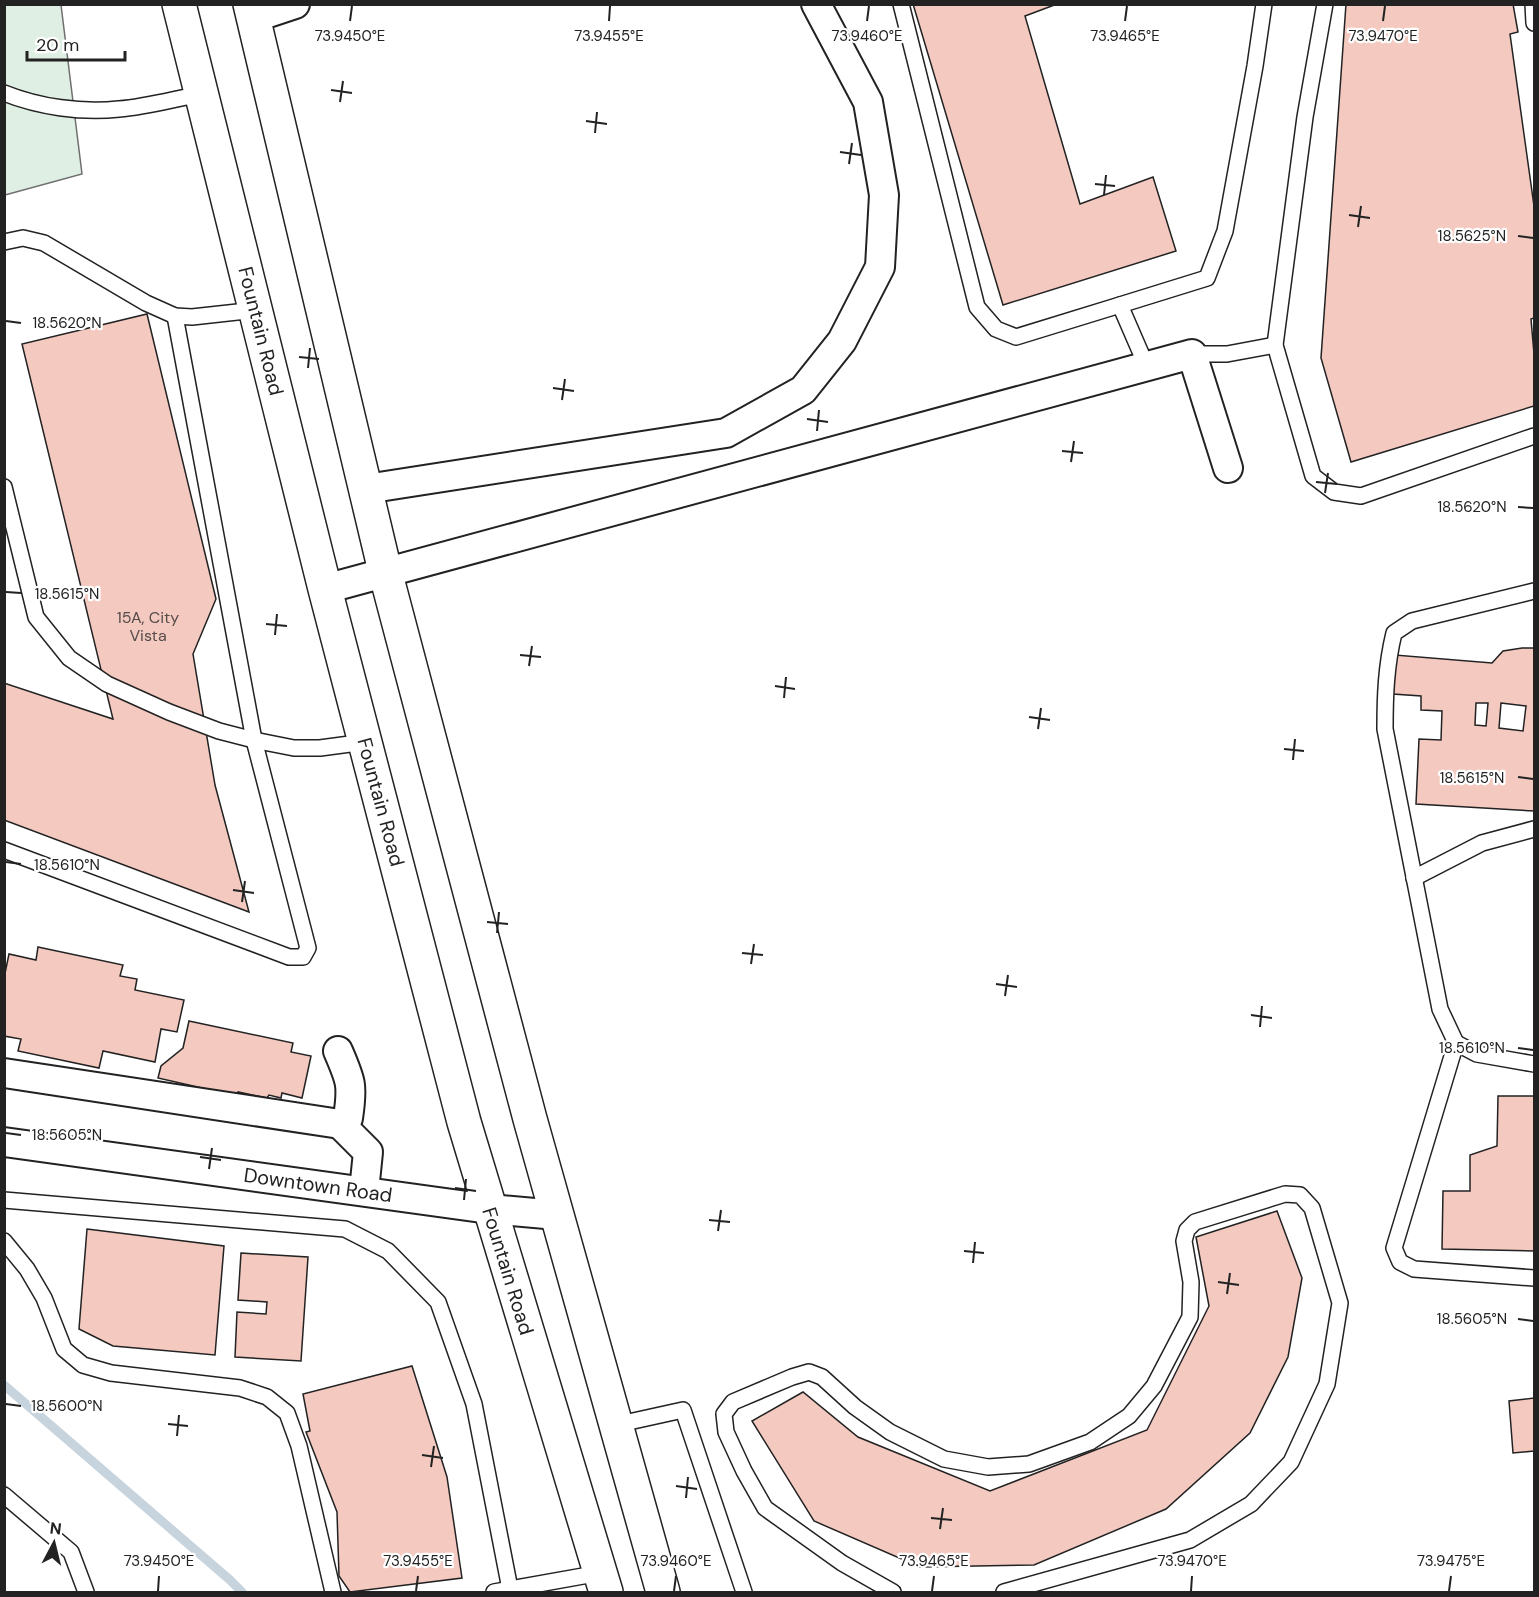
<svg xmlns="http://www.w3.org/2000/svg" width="1539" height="1597" viewBox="0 0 1539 1597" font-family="'DM Sans',sans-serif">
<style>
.green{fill:#e0efe3;stroke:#6f6f6f;stroke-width:1.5}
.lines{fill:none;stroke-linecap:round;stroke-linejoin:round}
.stream{stroke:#c7d3dd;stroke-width:9}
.building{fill:#f3c9c0;stroke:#222;stroke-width:1.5;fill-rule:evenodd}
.lane-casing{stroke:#222;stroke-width:18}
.street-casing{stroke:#222;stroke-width:32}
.secondary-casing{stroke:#222;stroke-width:36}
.lane{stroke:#fff;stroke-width:15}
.street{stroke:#fff;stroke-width:28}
.secondary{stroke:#fff;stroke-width:33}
.ticks{fill:none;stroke:#222;stroke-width:2}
.labels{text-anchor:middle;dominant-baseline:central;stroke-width:4.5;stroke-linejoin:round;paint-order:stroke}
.number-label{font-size:16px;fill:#564c4a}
.street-label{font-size:20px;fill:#222;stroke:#fff}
.ticks-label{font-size:15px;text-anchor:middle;fill:#222;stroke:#fff;stroke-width:4.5;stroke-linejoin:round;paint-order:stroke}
</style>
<rect width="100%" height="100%" fill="#fff"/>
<polygon class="green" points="5,5 61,5 82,174 5,195"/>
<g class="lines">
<polyline class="stream" points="4,1385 230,1580 242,1592"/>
</g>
<g class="building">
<polygon points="913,4 1057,4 1025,16 1080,204 1153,177 1176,251 1003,305"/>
<polygon points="1346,4 1513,4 1518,32 1510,34 1534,206 1534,318 1531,319 1534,354 1534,406 1351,462 1321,358"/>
<polygon points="147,314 216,599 193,654 215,785 249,912 4,820 4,683 113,719 22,344"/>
<path d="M1522 648H1534V811L1416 804 1419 739 1441 740 1442 711 1421 710V696L1393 694 1395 655 1492 663 1503 651ZM1476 703H1488L1486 726 1475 725ZM1501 703 1526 706 1523 731 1499 728Z"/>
<polygon points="38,947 123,965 120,976 137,979 135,990 184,1000 177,1032 161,1029 155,1062 103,1051 99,1068 18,1051 21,1039 4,1036 4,978 9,954 36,960"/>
<polygon points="189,1021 293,1043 291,1052 311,1056 302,1098 282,1093 281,1098 269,1095 267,1098 238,1092 237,1096 158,1078 161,1066 183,1048"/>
<polygon points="1498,1096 1534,1096 1534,1251 1442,1249 1443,1191 1470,1191 1470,1155 1497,1146"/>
<polygon points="1277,1211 1302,1278 1288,1357 1250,1433 1166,1509 1034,1565 920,1567 814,1521 752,1421 803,1392 858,1437 990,1491 1147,1430 1209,1306 1196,1237"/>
<polygon points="87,1229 224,1246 215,1355 113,1346 79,1329"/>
<polygon points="241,1253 308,1257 301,1361 235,1357 237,1312 266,1314 267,1302 238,1300"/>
<polygon points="412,1366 447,1477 462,1578 350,1592 339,1576 337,1512 306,1432 310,1431 303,1394"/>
<polygon points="1534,1398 1534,1451 1513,1453 1509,1401"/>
</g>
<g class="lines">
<defs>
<g id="lane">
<polyline points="901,4 977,307 996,329 1016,337 1120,305 1146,365"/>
<polyline points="1325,4 1305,117 1275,345 1313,476 1334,492 1361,496 1534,436"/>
<polyline points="1533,4 1534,23"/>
<path d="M4 93C39 107 81 113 119 109 146 107 174 99 201 94"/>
<polyline points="4,242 23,238 44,243 146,303 175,316 192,317 256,310"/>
<polyline points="1120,305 1207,278 1225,231 1255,66 1264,4"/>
<polyline points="1192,354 1227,354 1275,345"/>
<polyline points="4,487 36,617 69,658 107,684 169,712 219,731 254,740 294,748 320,748 365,742"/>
<polyline points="4,850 289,957 303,957 308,948 254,740 175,316"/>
<polyline points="1414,878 1482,843 1534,829"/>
<path d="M1456 1043 1440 1009 1385 729C1385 696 1386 666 1394 633L1412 621 1534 591"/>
<polyline points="1534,1064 1477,1054 1456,1043 1394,1248 1400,1262 1414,1269 1534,1278"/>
<polyline points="4,1200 345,1229 388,1251 438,1302 474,1404 510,1589"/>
<polyline points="4,1241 27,1269 44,1298 64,1349 83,1365 111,1373 240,1388 267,1397 287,1413 299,1446 333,1592"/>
<polyline points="615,1425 683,1410 744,1592"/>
<polyline points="4,1495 71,1552 86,1592"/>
<polyline points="494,1592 600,1573"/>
<polyline points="893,1592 842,1563 765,1508 744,1471 726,1432 724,1414 733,1402 792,1377 809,1372 822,1377 855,1407 890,1432 944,1459 988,1467 1029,1464 1090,1442 1129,1416 1154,1386 1190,1317 1191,1282 1184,1241 1187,1230 1195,1222 1285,1194 1300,1195 1312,1208 1340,1303 1327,1384 1291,1462 1251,1504 1190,1540 1004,1592"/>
</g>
<g id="street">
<polyline points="253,18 295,4"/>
<polyline points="366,489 726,433 803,390 842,341 880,267 884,195 868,102 816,4"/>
<polyline points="325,589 1192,354 1228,468"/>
<path d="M4 1073 340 1124 348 1118C353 1085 351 1081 338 1051"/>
<polyline points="340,1124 368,1152 364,1191"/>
<polyline points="4,1142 489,1209 557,1215"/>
</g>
<g id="secondary">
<polyline points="179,4 325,589 464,1122 606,1592"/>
<polyline points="250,4 385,571 530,1119 663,1592"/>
</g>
</defs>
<use href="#lane" class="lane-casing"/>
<use href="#street" class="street-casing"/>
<use href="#secondary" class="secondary-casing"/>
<use href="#lane" class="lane"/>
<use href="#street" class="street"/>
<use href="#secondary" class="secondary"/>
</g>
<path class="ticks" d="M350 21 352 6M609 21 610 6M867 21 869 6M1125 21 1127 6M1383 21 1385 6M331 90 352 93M340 102 343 81M586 121 607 124M595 133 597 112M840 152 861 155M849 164 852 143M1095 184 1115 186M1104 195 1106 175M1349 215 1370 218M1358 227 1361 206M1518 236 1533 238M6 321 21 323M299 357 319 359M308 368 310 348M553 388 574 391M562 400 565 379M807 419 828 422M817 431 819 410M1062 451 1083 453M1071 462 1074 441M1316 482 1337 484M1325 493 1328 473M1518 507 1533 508M6 592 21 593M266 624 287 626M275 635 277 614M520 655 541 657M529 666 532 646M775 686 795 689M784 698 786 677M1029 717 1050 720M1038 729 1041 708M1284 749 1304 751M1293 760 1295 739M1518 777 1533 779M6 862 21 864M233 890 254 893M242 902 245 881M487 922 508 924M497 933 499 912M742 953 763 955M751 964 754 944M996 984 1017 987M1005 996 1008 975M1251 1015 1272 1018M1260 1027 1262 1006M1518 1048 1533 1050M6 1133 21 1135M200 1157 221 1160M209 1169 212 1148M455 1188 476 1191M464 1200 466 1179M709 1220 730 1222M718 1231 721 1210M964 1251 984 1253M973 1263 975 1242M1218 1282 1239 1285M1227 1294 1230 1273M1518 1319 1533 1321M6 1404 21 1406M168 1424 188 1426M177 1436 179 1415M422 1455 443 1458M431 1467 434 1446M676 1486 697 1489M686 1498 688 1477M931 1518 952 1520M940 1529 943 1508M158 1591 159 1576M416 1591 418 1576M674 1591 676 1576M932 1591 934 1576M1191 1591 1192 1576M1449 1591 1451 1576"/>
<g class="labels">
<g class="number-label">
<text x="148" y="617">15A, City<tspan x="148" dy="18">Vista</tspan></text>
</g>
<g class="street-label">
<text transform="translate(261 331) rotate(76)">Fountain Road</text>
<text transform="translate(381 802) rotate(75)">Fountain Road</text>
<text transform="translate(318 1185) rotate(8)">Downtown Road</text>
<text transform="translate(508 1271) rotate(73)">Fountain Road</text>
</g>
</g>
<g class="ticks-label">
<text x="350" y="41">73.9450°E</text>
<text x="609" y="41">73.9455°E</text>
<text x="867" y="41">73.9460°E</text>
<text x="1125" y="41">73.9465°E</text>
<text x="1383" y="41">73.9470°E</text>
<text x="1472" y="241">18.5625°N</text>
<text x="67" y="328">18.5620°N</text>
<text x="1472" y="512">18.5620°N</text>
<text x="67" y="599">18.5615°N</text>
<text x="1472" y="783">18.5615°N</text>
<text x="67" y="870">18.5610°N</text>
<text x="1472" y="1053">18.5610°N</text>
<text x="67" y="1140">18.5605°N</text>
<text x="1472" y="1324">18.5605°N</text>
<text x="67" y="1411">18.5600°N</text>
<text x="159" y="1566">73.9450°E</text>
<text x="418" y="1566">73.9455°E</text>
<text x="676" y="1566">73.9460°E</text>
<text x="934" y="1566">73.9465°E</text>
<text x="1192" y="1566">73.9470°E</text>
<text x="1451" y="1566">73.9475°E</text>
</g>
<rect width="1539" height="1597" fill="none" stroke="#222222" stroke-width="12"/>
<g transform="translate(54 1543) rotate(7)" stroke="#ffffff" stroke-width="4.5" paint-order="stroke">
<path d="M0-4.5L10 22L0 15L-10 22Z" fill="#222222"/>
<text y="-9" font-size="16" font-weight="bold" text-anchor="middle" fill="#222222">N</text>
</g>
<path d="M27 51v9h98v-9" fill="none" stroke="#222222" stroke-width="3"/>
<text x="36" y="51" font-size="18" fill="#222222" stroke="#ffffff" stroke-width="4.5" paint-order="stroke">20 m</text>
</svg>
